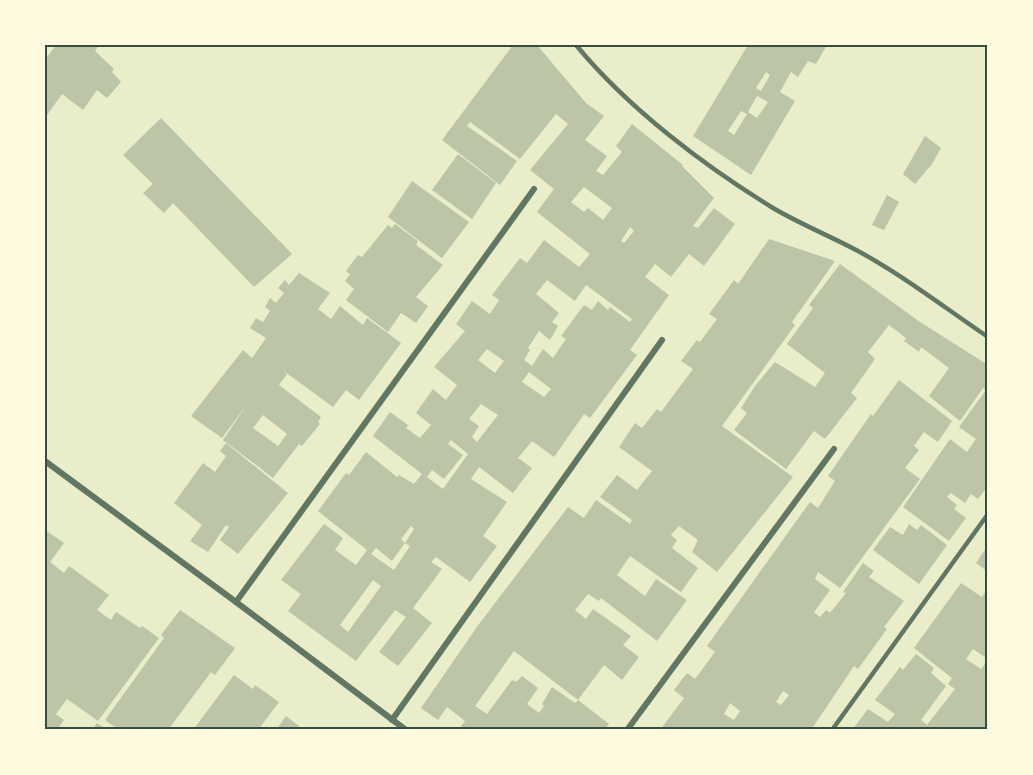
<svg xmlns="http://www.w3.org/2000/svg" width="1033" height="775" viewBox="0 0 1033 775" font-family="'Roboto Condensed',sans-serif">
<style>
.building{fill:#bcc5a7;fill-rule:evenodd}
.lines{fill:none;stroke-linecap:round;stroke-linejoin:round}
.service{stroke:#617663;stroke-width:4.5}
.minor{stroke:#617663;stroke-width:6}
.neatline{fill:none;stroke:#344e41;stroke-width:2}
</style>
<rect width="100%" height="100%" fill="#e9edc9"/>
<g class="building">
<polygon points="56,45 99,45 95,51 114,69 112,72 121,82 107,98 97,90 83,110 62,94 45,118 45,60"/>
<path d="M513 45H537L586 103 604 116 585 140 607 156 596 171 603 175 622 152 616 146 632 124 683 165 682 166 714 198 693 226 698 228 714 208 735 224 704 266 689 254 671 277 655 264 645 277 669 295 630 350 637 355 590 418 584 414 554 457 532 441 518 458 532 468 513 493 479 467 471 479 507 502 483 536 497 546 470 582 436 557 431 562 442 569 413 608 432 623 398 666 379 652 406 617 395 610 356 661 288 611 301 594 281 580 324 524 343 538 335 550 356 565 367 550 318 511 346 473 349 475 366 452 397 477 399 475 414 484 422 474 373 436 390 412 408 425 406 428 420 438 431 425 416 413 433 389 446 400 457 385 434 367 465 331 456 324 472 301 490 314 499 300 492 295 520 258 527 263 544 240 579 267 590 254 537 212 554 189 530 170 568 124 556 114 520 159 470 122 467 126 517 161 500 185 442 140ZM584 187 612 208 603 220 588 208 584 212 571 202ZM630 227 634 231 624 243 621 241ZM547 280 575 301 586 285 632 319 630 322 610 307 608 310 598 301 592 310 584 305 561 336 566 339 553 358 543 349 532 366 524 360 530 350 528 348 539 331 550 340 558 326 552 322 559 313 536 294ZM487 349 504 361 495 373 478 360ZM529 372 551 389 544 397 522 382ZM481 404 498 415 477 442 472 437 479 426 469 419ZM451 440 468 454 443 489 427 477 432 470 444 479 463 455 448 444ZM411 526 414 529 405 543 410 546 394 570 371 554 376 548 392 561 405 543 401 539ZM373 580 381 586 348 632 340 625Z"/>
<path d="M748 45H827L816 64 808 61 798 77 791 72 780 92 795 101 751 175 693 136ZM766 72 770 75 761 91 756 88ZM757 96 768 102 757 118 748 112ZM741 111 747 114 734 135 728 131Z"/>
<polygon points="161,118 292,254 254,287 173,203 164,213 143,193 153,184 123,155"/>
<polygon points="925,136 941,148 932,164 915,184 903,174"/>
<polygon points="458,154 496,183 472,219 432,190"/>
<polygon points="412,181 469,222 442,258 388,217"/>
<polygon points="887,195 899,202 884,230 872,225"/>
<polygon points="395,224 418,241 416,245 443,265 416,297 428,306 416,323 401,313 388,332 346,300 354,289 345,281 350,274 346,271 358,255 362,257 388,225 392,228"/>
<polygon points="769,239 835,261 792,322 795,325 722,426 793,477 717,572 692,552 698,540 679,526 671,535 677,540 672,548 698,568 681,592 630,556 617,575 645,596 656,579 687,600 657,641 601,598 599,601 588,594 575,610 586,619 593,609 631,636 623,645 639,657 622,680 604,665 578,700 514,651 475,706 487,714 512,680 516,682 522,676 538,688 527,704 539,713 544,706 542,704 552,687 575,703 578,700 609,724 604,730 458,730 465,721 447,707 438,720 421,708 479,624 568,507 584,518 596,500 630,524 632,520 600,497 617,475 637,490 652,471 619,447 635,423 642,428 657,409 661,412 693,369 681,361 697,340 700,342 717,319 709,314 734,280 738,284"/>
<polygon points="840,264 920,322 988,365 988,486 978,499 971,494 965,503 951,493 947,497 957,505 954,509 966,518 949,541 903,507 950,439 967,452 976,439 959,427 986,390 983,388 960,421 929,396 949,368 921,347 919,352 904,341 906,338 889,325 868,352 875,359 851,393 857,398 825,439 814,431 786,469 734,430 747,413 741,408 755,386 775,362 815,387 825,373 787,344 813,308 809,305"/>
<path d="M299 273 330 293 318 309 331 319 340 306 363 325 367 318 401 343 359 400 346 390 333 407 281 369 287 374 279 385 321 417 318 422 320 424 302 446 299 444 273 478 223 440 248 403 222 438 191 416 243 350 252 358 266 338 250 328 256 318 263 322 270 311 265 307 270 298 276 303 284 293 278 288 285 280 289 285ZM263 415 287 434 278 446 253 428Z"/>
<path d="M899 380 952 421 938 442 924 432 914 446 919 450 905 468 920 479 840 588 818 572 815 579 830 590 814 612 820 617 826 610 830 613 846 593 843 592 863 563 874 571 869 577 904 601 884 627 887 629 858 669 854 666 811 730H660L684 698 674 690 687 673 695 679 715 652 707 646 810 502 818 508 835 481 828 476 871 414 873 416ZM783 691 789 695 781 705 776 702ZM730 703 740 711 734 720 724 714Z"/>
<polygon points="226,443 288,493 238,554 220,540 229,527 226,525 208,552 190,541 202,525 174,503 203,463 215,472 226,456 220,451"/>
<polygon points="909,524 917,530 921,525 947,545 919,584 873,550 890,527 903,535"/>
<polygon points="45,530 64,543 50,562 64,573 69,566 109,595 97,610 111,620 116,612 140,628 142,626 159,638 98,721 67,699 56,714 64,720 57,730 45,730"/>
<polygon points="988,545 988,572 976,563"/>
<polygon points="961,583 982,597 988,588 988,659 973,649 966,659 981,669 988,660 988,730 852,730 868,709 888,722 895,714 875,700 900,667 903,670 916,654 934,668 931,673 946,686 921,720 927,725 955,689 948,684 952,678 914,648"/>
<polygon points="180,610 235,648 215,675 211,672 168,730 119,730 105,720 164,638 161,635"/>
<polygon points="234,675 253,689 255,685 279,702 258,730 193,730"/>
<polygon points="286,716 304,730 276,730"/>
<polygon points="97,723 108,730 92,730"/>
</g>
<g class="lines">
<g class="service">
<path d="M576 45C628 108 703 165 773 208 800 224 830 236 858 251 904 276 945 308 988 337"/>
<polyline points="832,730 988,514"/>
</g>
<g class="minor">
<polyline points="45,461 236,602 406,730"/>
<polyline points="236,602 534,189"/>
<polyline points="392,720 662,340"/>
<polyline points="627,730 834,449"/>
</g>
</g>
<rect width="1033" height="775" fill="none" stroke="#fefae0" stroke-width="93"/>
<rect x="46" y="46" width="940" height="682" class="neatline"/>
</svg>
